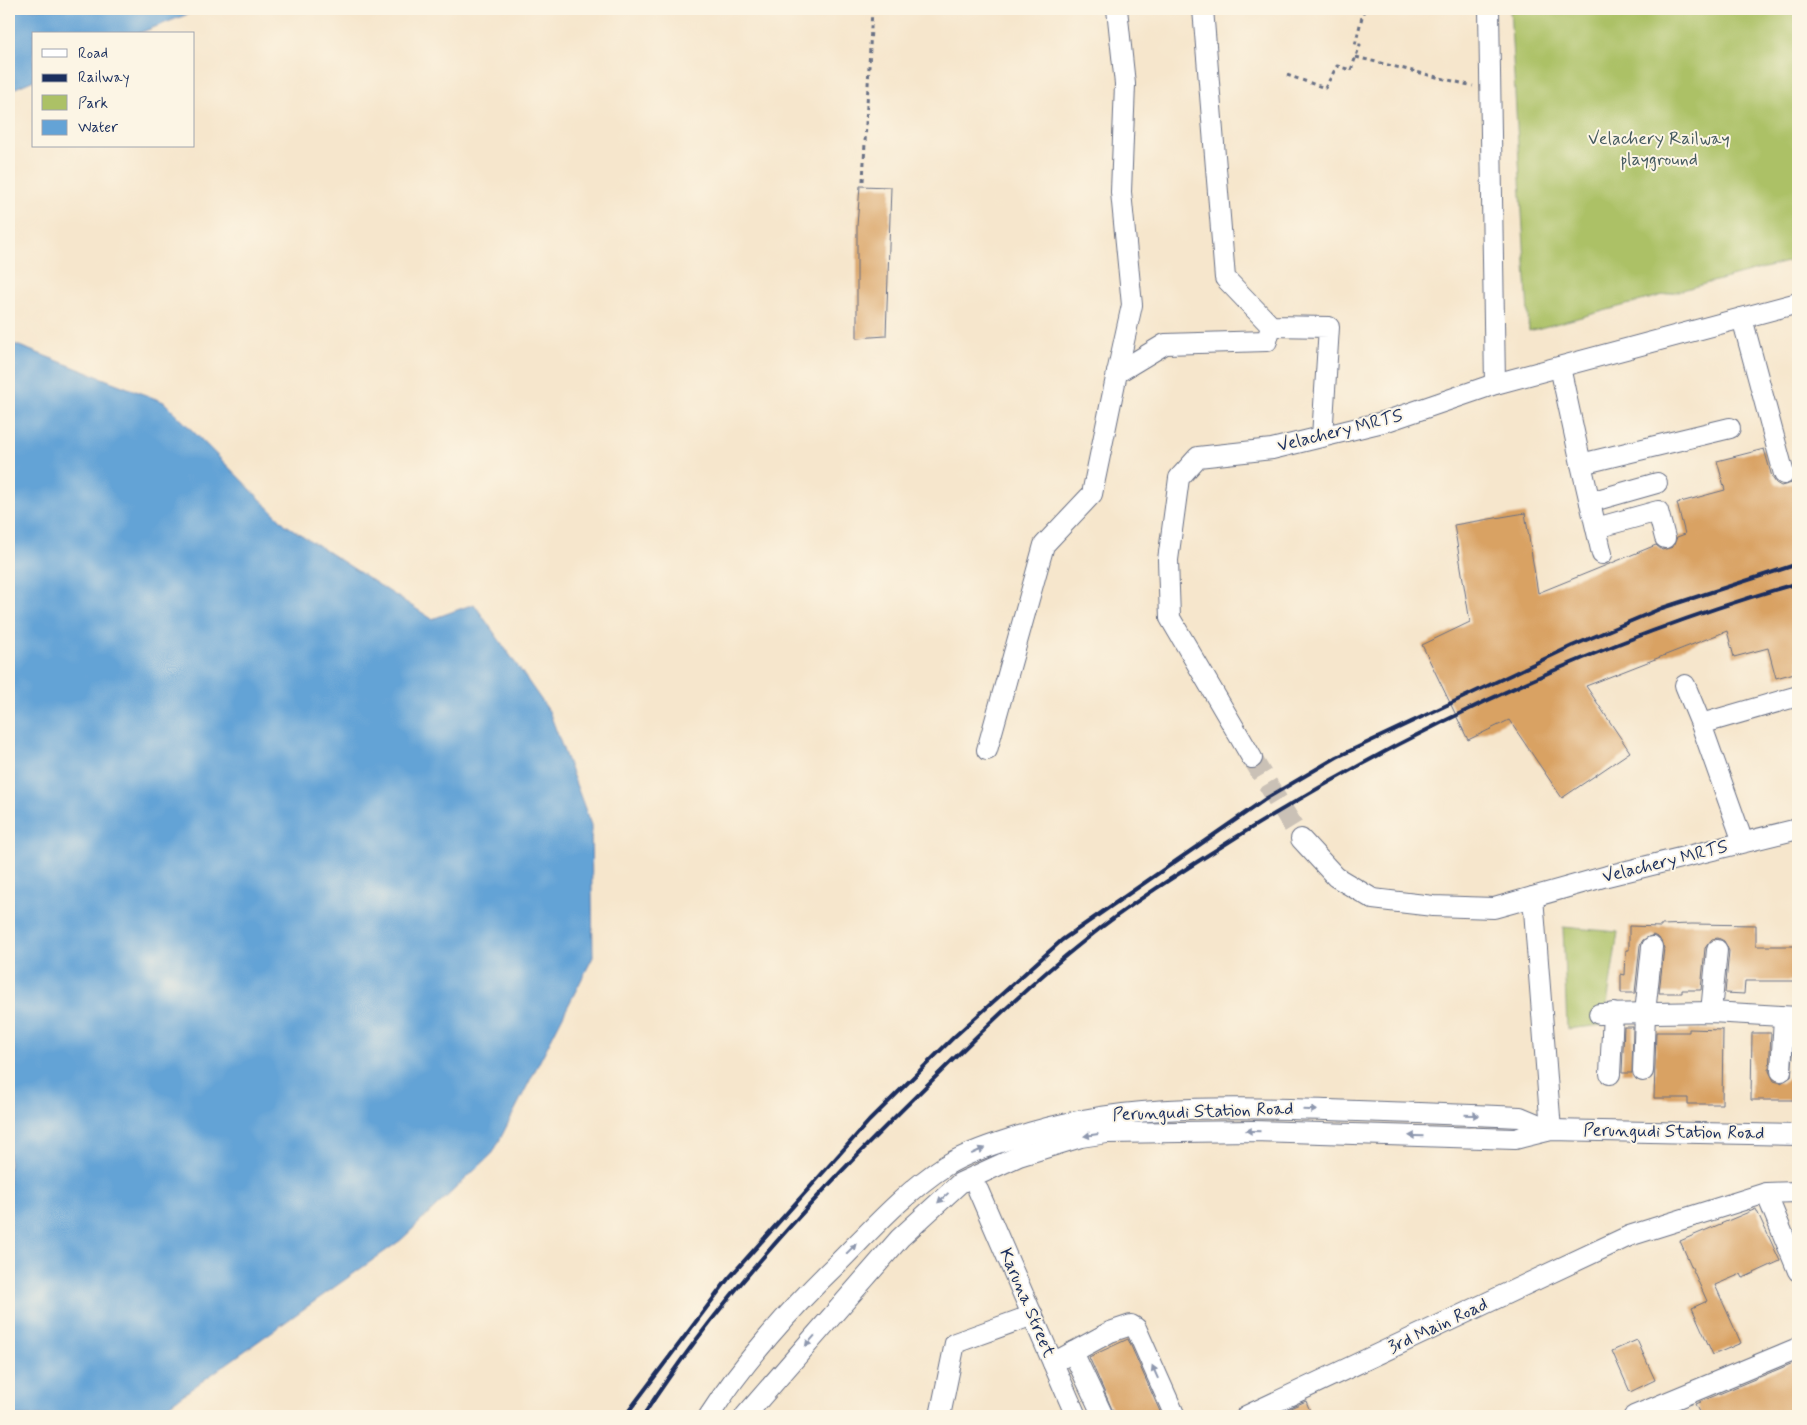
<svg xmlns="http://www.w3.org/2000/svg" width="1807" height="1425" viewBox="0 0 1807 1425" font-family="Mynerve,sans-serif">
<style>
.green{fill:#acc166;stroke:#647862}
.water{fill:#64a3d6;stroke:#40699a}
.building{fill:#d9a263}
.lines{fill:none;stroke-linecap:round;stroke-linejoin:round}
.minor-tunnel{stroke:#cac1b6;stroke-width:20;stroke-dasharray:20 10;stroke-linecap:butt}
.minor-casing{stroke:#686f84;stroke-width:22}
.path{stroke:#686f84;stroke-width:3;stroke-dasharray:4 4;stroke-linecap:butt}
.minor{stroke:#fff;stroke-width:20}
.rail{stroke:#1b2f5e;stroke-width:4}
.oneway{fill:#8d97ae}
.labels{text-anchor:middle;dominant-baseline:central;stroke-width:4;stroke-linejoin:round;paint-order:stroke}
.park-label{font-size:18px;fill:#465b60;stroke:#fcf5e5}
.street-label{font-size:18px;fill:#1b2f5e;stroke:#fcf5e5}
</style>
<rect width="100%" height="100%" fill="#fcf5e5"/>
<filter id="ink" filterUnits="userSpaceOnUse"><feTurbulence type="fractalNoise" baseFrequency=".02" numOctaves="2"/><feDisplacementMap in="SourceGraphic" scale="10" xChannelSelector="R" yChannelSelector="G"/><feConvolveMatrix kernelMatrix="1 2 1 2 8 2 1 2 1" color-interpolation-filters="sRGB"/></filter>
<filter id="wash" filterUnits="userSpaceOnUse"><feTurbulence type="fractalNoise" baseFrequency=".0096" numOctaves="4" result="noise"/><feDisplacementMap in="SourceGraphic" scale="20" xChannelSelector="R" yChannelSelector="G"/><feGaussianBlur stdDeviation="1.12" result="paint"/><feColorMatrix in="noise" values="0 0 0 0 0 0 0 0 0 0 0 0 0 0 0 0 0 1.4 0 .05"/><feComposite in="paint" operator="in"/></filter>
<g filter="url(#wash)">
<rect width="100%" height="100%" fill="#f6e6cc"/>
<g class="green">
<polygon points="1510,9 1798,9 1798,259 1529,331"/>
<polygon points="1563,927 1618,932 1604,1025 1567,1029"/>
</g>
<g class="water">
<polygon points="9,9 201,9 137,34 34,34 34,80 9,91"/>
<polygon points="9,342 164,402 286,525 432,619 474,604 549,711 591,825 593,957 493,1153 401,1240 153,1416 9,1416"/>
</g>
<g id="blocks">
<g class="building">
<polygon points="860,186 891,187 886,336 857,338 857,226"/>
<polygon points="1764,449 1772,477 1776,483 1781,486 1792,483 1795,478 1795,471 1798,470 1798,672 1776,678 1768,648 1734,657 1727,631 1586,686 1630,752 1562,798 1509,720 1468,740 1422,645 1470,622 1454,525 1525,513 1538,593 1656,545 1662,550 1673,547 1677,537 1685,534 1677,503 1725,490 1717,461"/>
<polygon points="1692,924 1756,925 1756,946 1798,946 1798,981 1745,981 1744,994 1725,993 1729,951 1724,941 1718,938 1712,939 1705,948 1701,990 1682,990 1682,993 1659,993 1664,948 1659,938 1653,935 1643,940 1640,945 1635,993 1621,993 1621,974 1625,975 1626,950 1629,950 1629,926 1661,927 1661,925"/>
<polygon points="1624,1027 1633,1027 1632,1073 1622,1073"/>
<polygon points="1689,1029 1723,1030 1722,1104 1688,1104 1688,1098 1654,1098 1656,1032 1689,1032"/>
<polygon points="1752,1033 1771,1033 1769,1071 1774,1081 1781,1083 1791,1077 1795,1034 1798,1034 1798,1100 1751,1100"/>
<polygon points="1756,1209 1780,1261 1743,1278 1741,1274 1715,1285 1741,1343 1713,1355 1692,1308 1707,1301 1680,1241"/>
<polygon points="1128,1339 1162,1416 1115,1416 1089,1357"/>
<polygon points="1637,1340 1655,1380 1630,1392 1612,1351"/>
<polygon points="1798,1361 1798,1416 1701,1416 1695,1404"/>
<polygon points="1306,1401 1312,1416 1273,1416"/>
</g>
</g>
</g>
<g filter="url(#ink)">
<use href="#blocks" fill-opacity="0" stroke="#686f84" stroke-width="1"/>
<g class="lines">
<polyline class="minor-tunnel" points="1252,758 1301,839"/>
<defs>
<g id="minor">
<polyline points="1203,9 1225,278 1271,326 1329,327 1322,437"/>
<polyline points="1489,9 1495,384"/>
<polyline points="1742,318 1784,474"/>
<polyline points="1560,367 1581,464 1730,428"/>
<polyline points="1117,373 1132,305 1121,192 1125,84 1117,9"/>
<polyline points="1581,464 1602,554"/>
<polyline points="1590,502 1657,483"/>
<polyline points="1596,528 1658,511 1665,538"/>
<polyline points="1685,685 1701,724"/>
<polyline points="987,750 1044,545 1092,494 1117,373 1165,344 1267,341 1271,326"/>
<polyline points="1252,758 1170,618 1168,560 1179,478 1198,457 1272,449 1387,421 1495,384 1798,303"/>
<polyline points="1301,839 1336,877 1373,899 1433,906 1494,908 1607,876 1798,829"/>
<polyline points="1743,842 1701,724 1798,696"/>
<polyline points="1533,897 1551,1130"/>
<polyline points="1711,1012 1717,950"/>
<polyline points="1599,1014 1711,1012 1798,1017"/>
<polyline points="1643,1071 1645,1013 1652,947"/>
<polyline points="1781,1071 1784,1017"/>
<polyline points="1610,1074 1613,1013"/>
<polyline points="978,1190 1076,1416"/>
<polyline points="1766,1193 1798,1192"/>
<polyline points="1073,1352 1103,1416"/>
<polyline points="1053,1363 1110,1332 1131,1325 1136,1328 1175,1416"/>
<path d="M709 1416C742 1364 793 1306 838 1263 872 1229 905 1192 945 1166 964 1154 988 1146 1010 1139 1114 1103 1220 1107 1329 1110 1392 1112 1456 1114 1520 1117L1551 1130"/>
<polyline points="745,1416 900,1238 960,1183 1019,1156 1081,1137 1107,1133 1253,1131 1515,1139 1551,1130 1798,1135"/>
<polyline points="940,1416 955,1343 1033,1315"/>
<polyline points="1246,1416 1629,1236 1766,1193 1798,1271"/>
<polyline points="1634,1416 1798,1348"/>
</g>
</defs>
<use href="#minor" class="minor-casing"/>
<g class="path">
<polyline points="1356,57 1473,86"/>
<polyline points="1287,75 1325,88 1337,66 1351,70 1360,45 1355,45 1364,9"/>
<polyline points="863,181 872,9"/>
</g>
<use href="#minor" class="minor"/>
<g class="rail">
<polyline points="625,1416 728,1279 869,1121 954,1037 1062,940 1267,798 1337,757 1572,646 1662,608 1798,564"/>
<path d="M643 1416C714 1306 804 1207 897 1115 957 1056 1017 994 1084 941 1131 903 1184 870 1235 838 1410 729 1600 640 1798 583"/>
</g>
</g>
<defs><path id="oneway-solid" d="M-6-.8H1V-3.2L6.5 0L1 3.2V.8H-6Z" transform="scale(1.25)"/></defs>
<g class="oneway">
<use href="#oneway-solid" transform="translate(1310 1110) rotate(2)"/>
<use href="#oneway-solid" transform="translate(1472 1115) rotate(2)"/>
<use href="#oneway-solid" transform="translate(1253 1131) rotate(-179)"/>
<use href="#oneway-solid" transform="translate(1091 1135) rotate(172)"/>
<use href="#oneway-solid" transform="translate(1416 1136) rotate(-178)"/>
<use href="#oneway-solid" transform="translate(978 1151) rotate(-25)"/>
<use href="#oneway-solid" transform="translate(943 1198) rotate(137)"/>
<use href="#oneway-solid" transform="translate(851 1249) rotate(-45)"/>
<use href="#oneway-solid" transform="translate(810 1341) rotate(131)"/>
<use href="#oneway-solid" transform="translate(1155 1372) rotate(-114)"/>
</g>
</g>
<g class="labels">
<g class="park-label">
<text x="1659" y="139">Velachery Railway<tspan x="1659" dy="21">playground</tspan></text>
</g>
<g class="street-label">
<text transform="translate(1340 431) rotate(-14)">Velachery MRTS</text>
<text transform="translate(1665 862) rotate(-14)">Velachery MRTS</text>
<text transform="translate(1203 1112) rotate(-2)">Perungudi Station Road</text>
<text transform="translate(1674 1132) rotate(1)">Perungudi Station Road</text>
<text transform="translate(1027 1303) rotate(67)">Karuna Street</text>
<text transform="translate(1438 1326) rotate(-25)">3rd Main Road</text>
</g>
</g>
<rect width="1807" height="1425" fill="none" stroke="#fcf5e5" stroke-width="30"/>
<rect x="32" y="32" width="162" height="115" fill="#fcf5e5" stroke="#a2a6af"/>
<rect x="42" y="49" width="25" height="8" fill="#ffffff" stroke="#a2a6af"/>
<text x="78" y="58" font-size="15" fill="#1b2f5e">Road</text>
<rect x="42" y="74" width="25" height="8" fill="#1b2f5e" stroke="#a2a6af"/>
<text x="78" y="82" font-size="15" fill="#1b2f5e">Railway</text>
<rect x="42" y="95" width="25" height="15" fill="#acc166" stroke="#a2a6af"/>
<text x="78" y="108" font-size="15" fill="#1b2f5e">Park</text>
<rect x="42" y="120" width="25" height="15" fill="#64a3d6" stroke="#a2a6af"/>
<text x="78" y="132" font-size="15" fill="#1b2f5e">Water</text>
</svg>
